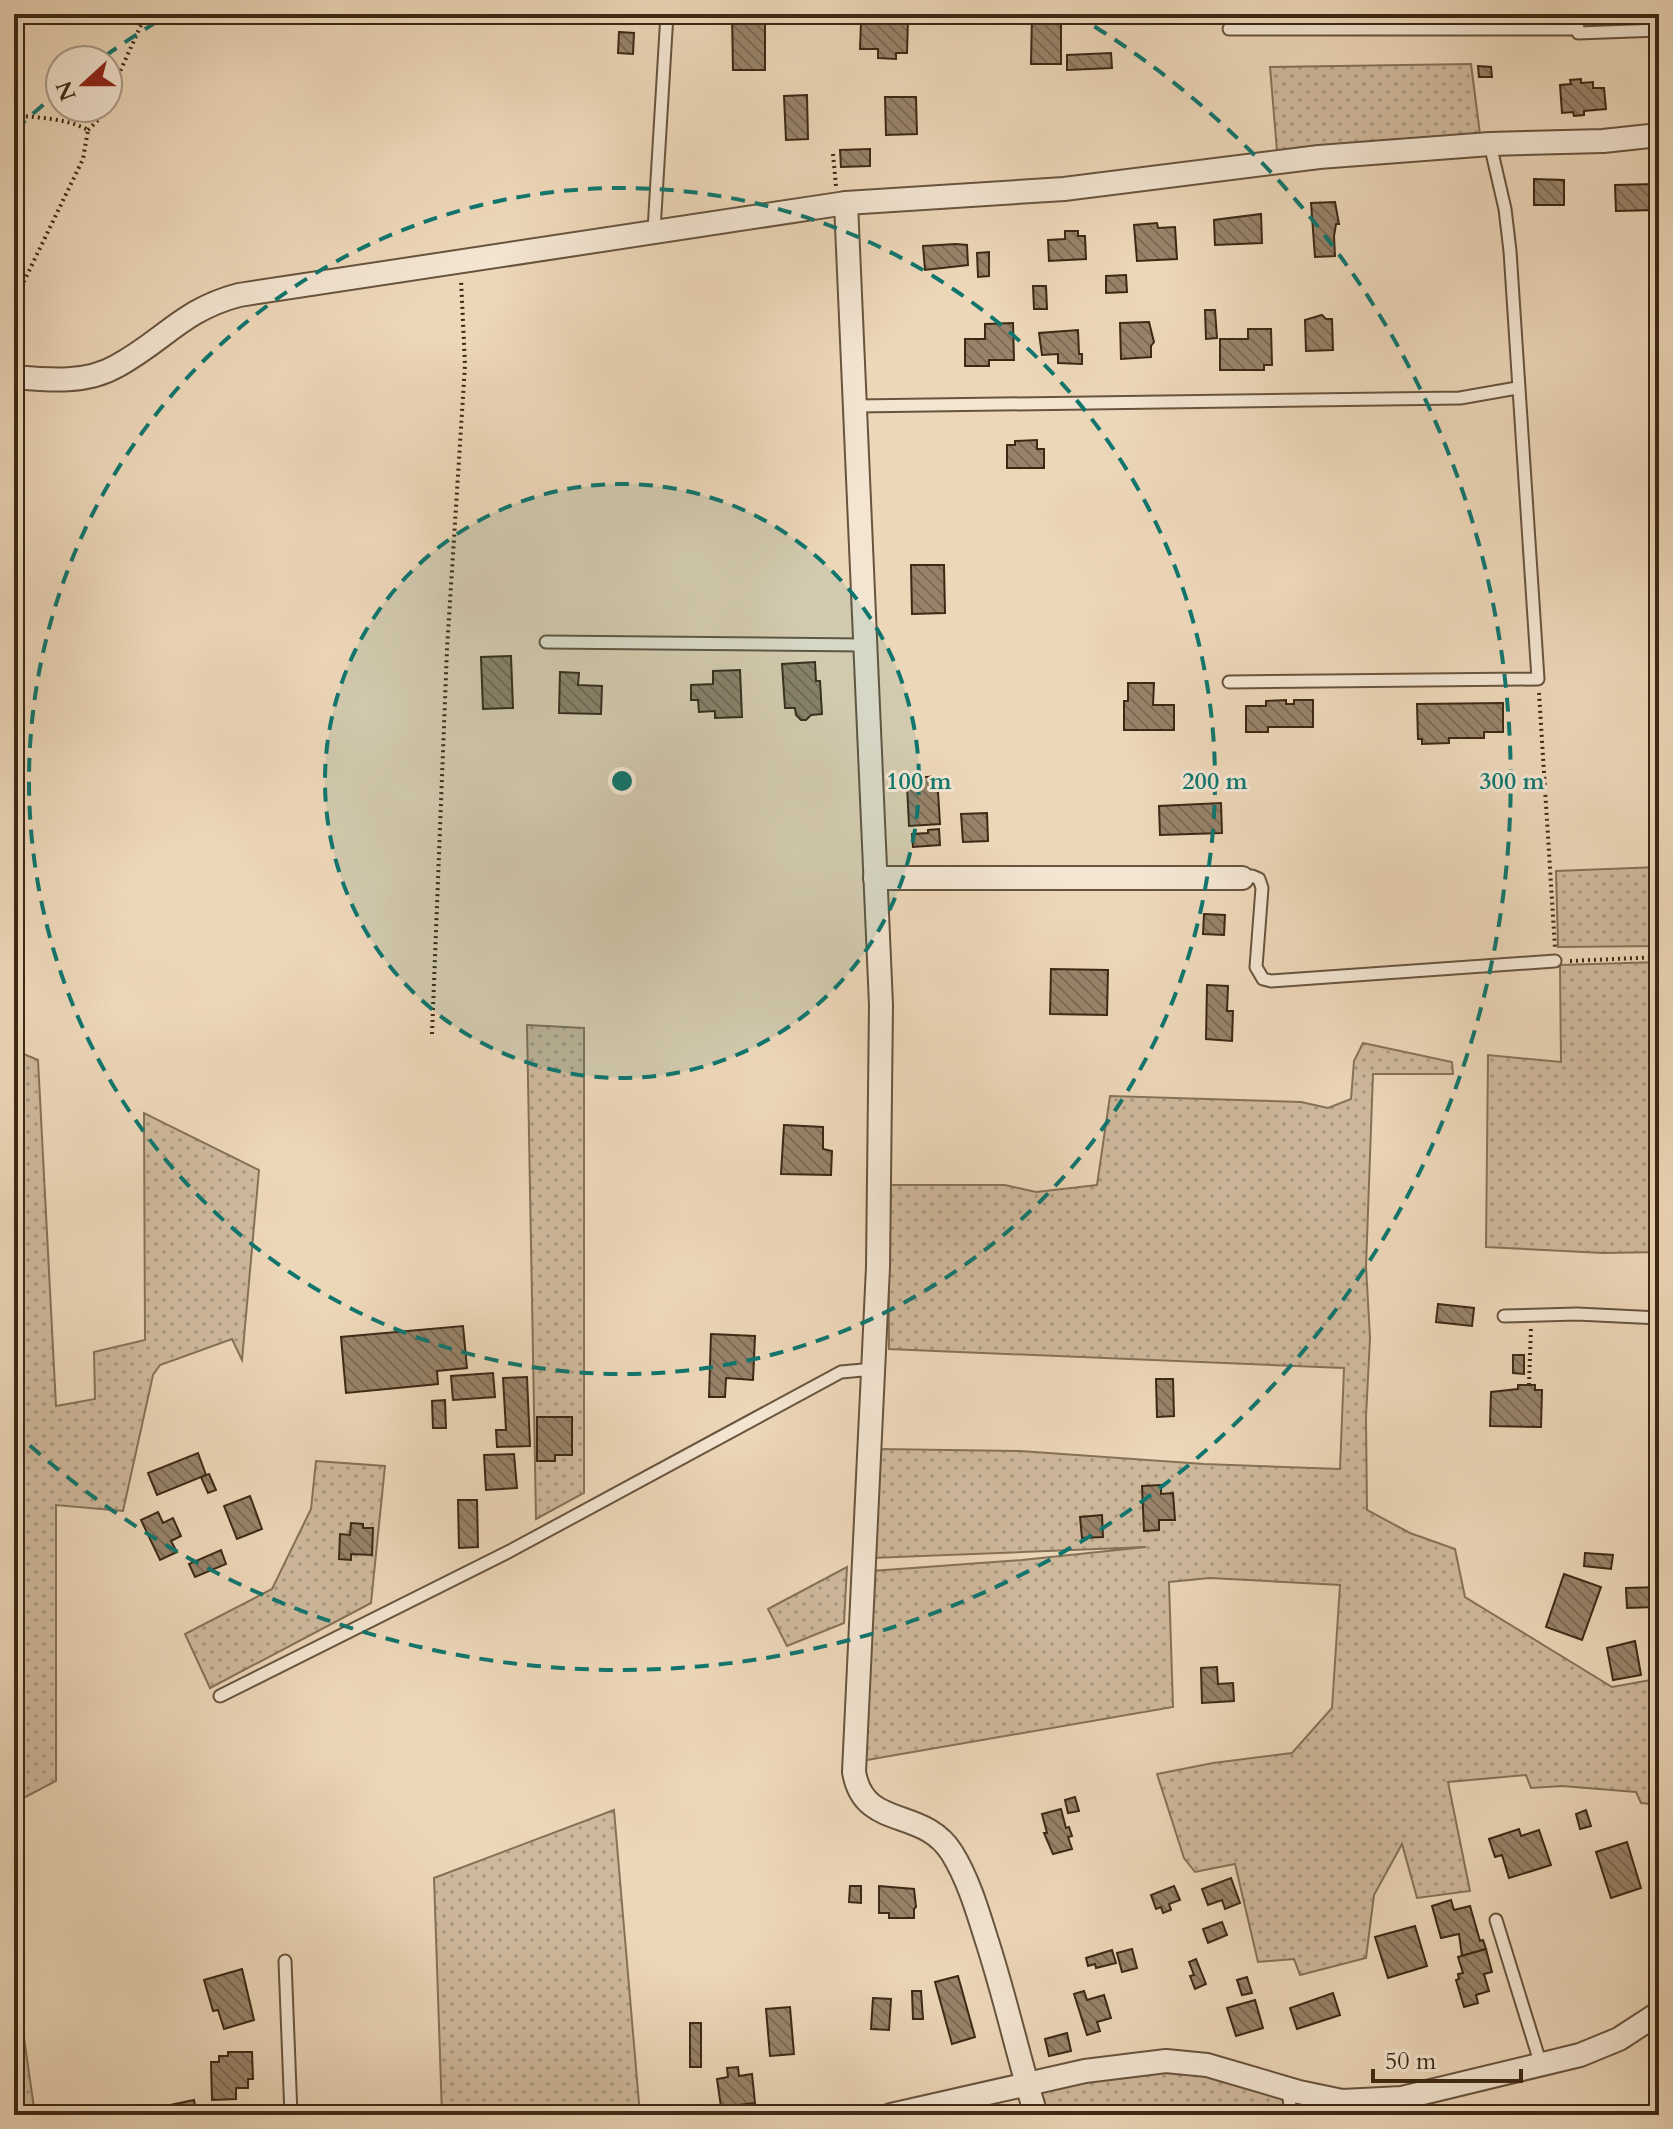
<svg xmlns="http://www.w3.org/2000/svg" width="1673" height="2129" viewBox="0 0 1673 2129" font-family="Cardo,serif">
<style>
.grass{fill:url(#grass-dots);stroke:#867158;stroke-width:2}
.building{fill:url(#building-back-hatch);stroke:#3c2914;stroke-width:2}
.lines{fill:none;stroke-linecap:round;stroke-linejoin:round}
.lane-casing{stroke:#68543d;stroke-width:15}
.street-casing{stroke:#68543d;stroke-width:26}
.path{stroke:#3c2914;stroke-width:4;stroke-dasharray:2 4;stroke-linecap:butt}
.lane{stroke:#f3e5d2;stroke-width:11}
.street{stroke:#f3e5d2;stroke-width:22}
.ring{fill:none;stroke:#0f766e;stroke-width:4;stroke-dasharray:14 10}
.centre{fill:#0f766e;stroke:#f3e5d2;stroke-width:4}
.ring-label{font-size:24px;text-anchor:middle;font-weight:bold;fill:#0f766e;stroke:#f3e5d2;stroke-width:6;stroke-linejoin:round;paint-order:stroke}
</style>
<defs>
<pattern id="grass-dots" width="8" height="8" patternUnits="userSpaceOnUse" patternTransform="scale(2)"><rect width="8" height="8" fill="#cfb99d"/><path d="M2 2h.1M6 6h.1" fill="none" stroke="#a9967f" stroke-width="1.8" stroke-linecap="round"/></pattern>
<pattern id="building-back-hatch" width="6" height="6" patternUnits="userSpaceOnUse" patternTransform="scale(2)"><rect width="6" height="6" fill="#98836a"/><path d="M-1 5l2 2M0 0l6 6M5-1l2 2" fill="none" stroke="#7d6b56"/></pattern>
</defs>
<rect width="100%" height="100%" fill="#edd7b9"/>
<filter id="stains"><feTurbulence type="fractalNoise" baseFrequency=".0025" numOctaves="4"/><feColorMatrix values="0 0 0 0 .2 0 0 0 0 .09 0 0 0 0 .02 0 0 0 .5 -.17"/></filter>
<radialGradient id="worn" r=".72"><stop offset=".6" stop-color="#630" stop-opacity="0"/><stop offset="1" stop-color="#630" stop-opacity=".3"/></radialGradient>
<g class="grass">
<polygon points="1471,64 1480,134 1277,151 1270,67"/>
<polygon points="1659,867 1659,946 1558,947 1556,871"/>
<polygon points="1659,962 1659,1252 1603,1253 1486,1247 1488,1055 1561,1062 1560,965"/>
<polygon points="527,1025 584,1028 584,1493 536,1519"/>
<polygon points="1363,1043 1452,1062 1453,1074 1373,1074 1366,1266 1370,1338 1366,1417 1367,1510 1410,1533 1455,1549 1465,1597 1612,1687 1651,1680 1652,1713 1659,1714 1659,1805 1641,1803 1636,1792 1562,1786 1531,1788 1526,1775 1448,1782 1470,1891 1417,1898 1402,1844 1374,1895 1366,1958 1300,1975 1294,1959 1258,1962 1235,1864 1195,1872 1184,1858 1157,1774 1213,1763 1292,1753 1332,1708 1340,1585 1210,1578 1169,1582 1173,1707 861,1761 872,1571 1022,1560 1146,1547 872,1558 880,1449 1020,1451 1204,1464 1340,1469 1344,1368 889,1349 888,1185 1005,1185 1036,1192 1097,1185 1110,1096 1301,1102 1328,1108 1351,1099 1354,1061"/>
<polygon points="14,1050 38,1060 56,1406 95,1399 94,1352 145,1340 144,1113 259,1170 242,1360 232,1339 160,1365 153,1375 123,1511 56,1505 56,1781 14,1803"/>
<polygon points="316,1461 385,1466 371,1603 210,1688 185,1634 272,1589 311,1509"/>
<polygon points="847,1567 844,1623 787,1646 768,1609"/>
<polygon points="614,1810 640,2115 442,2115 434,1878"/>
<polygon points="24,2038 35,2115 14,2115 14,2042"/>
<polygon points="1143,2070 1181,2070 1392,2109 1424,2106 1427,2115 1029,2115 1023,2094"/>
</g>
<g class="building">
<polygon points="732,14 765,14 765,70 733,70"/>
<polygon points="1032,14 1061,14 1061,64 1031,64"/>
<polygon points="895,18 908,19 907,53 896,53 896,59 878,58 878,49 860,49 861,23 895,24"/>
<polygon points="619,32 634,33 633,54 618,53"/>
<polygon points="1111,53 1112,68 1067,70 1067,55"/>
<polygon points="1478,66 1491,67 1492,77 1479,77"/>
<polygon points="1581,79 1581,83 1593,82 1593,88 1604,88 1606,109 1584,111 1584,115 1574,116 1573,112 1562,113 1560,85 1571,84 1570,80"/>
<polygon points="807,95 808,139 786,140 784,96"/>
<polygon points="885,97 916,97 917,134 886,135"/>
<polygon points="870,149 870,166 841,167 840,150"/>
<polygon points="1534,179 1564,180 1564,205 1534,205"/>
<polygon points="1655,184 1655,210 1616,211 1615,185"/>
<polygon points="1335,202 1339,224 1336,224 1334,236 1335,256 1315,257 1311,203"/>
<polygon points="1261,214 1262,243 1215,245 1214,220"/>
<polygon points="1157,223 1158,228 1175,227 1177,259 1137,261 1134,225"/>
<polygon points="1065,231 1078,231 1078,236 1085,236 1086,259 1049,261 1048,240 1065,239"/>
<polygon points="956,244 967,245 968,265 925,270 923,246"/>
<polygon points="989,252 989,276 978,277 977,253"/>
<polygon points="1126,275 1127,292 1106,293 1106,276"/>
<polygon points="1033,286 1046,286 1047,309 1034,309"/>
<polygon points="1205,310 1215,310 1217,338 1206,339"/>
<polygon points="1322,315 1326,319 1332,319 1333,350 1306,351 1305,320"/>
<polygon points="1149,322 1154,342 1151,346 1151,357 1121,359 1120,323"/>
<polygon points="1013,323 1014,360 989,360 989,366 965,366 965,339 985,339 985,324"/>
<polygon points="1248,329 1271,329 1272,365 1264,365 1264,370 1220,370 1220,339 1248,339"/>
<polygon points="1078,330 1079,354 1082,354 1082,364 1058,363 1058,354 1042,355 1039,333"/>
<polygon points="1037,440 1037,449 1044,449 1044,468 1007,468 1007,445 1015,445 1015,441"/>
<polygon points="911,565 944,565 945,613 912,614"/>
<polygon points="511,656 513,708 483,709 481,657"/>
<polygon points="815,662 816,681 820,681 822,714 811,715 806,720 801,720 796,715 795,708 785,708 782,664"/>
<polygon points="740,670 742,717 715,718 715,711 699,712 698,700 691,700 691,685 713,684 713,671"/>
<polygon points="560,672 579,673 578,685 602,686 601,714 559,713"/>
<polygon points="1128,683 1154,683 1153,705 1174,705 1174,730 1124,730 1124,701 1128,701"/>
<polygon points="1286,700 1286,704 1294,704 1294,700 1313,700 1313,727 1268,727 1268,732 1246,732 1246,706 1266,706 1266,701"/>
<polygon points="1503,703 1503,732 1484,732 1484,738 1449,738 1449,743 1422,744 1422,739 1418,739 1417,704"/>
<polygon points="937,776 940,824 909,826 907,785 916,785 916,778"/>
<polygon points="1221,803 1222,833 1160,835 1159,806"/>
<polygon points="987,813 988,841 963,842 961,814"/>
<polygon points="939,829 940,845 913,847 912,834 928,833 928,830"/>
<polygon points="1204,914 1225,915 1224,935 1203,934"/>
<polygon points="1051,969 1108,970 1107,1015 1050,1014"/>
<polygon points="1207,985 1228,986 1227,1011 1233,1011 1232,1041 1206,1039"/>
<polygon points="784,1125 823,1127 823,1149 832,1151 831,1175 781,1174"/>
<polygon points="1438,1304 1474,1308 1472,1326 1436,1322"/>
<polygon points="463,1326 467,1368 437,1371 438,1384 346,1393 341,1337"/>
<polygon points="711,1334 755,1336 753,1380 726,1378 725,1397 709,1397"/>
<polygon points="1513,1355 1524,1355 1524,1374 1513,1373"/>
<polygon points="493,1373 495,1397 453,1400 451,1376"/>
<polygon points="527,1377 530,1446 497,1447 496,1430 506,1430 503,1378"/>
<polygon points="1156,1379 1173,1379 1174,1416 1157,1417"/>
<polygon points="1518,1385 1535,1385 1535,1390 1542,1390 1541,1427 1490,1426 1491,1392 1518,1389"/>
<polygon points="445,1400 446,1428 433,1428 432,1401"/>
<polygon points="537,1417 572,1417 572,1455 555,1455 555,1461 537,1461"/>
<polygon points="198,1453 206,1475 157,1495 148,1473"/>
<polygon points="514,1454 517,1488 486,1490 484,1455"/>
<polygon points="209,1474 216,1490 208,1493 201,1477"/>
<polygon points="1161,1485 1161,1494 1173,1493 1175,1520 1159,1520 1159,1530 1144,1531 1142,1486"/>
<polygon points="250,1496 262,1529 237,1539 224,1506"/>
<polygon points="458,1500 477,1500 478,1547 459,1548"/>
<polygon points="158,1512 163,1523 173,1518 181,1536 171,1541 177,1552 160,1560 141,1520"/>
<polygon points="1102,1515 1103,1537 1082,1538 1080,1517"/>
<polygon points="351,1523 363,1524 363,1528 373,1528 372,1555 351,1554 351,1560 339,1559 340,1534 350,1535"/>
<polygon points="221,1550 226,1564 195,1577 189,1564"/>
<polygon points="1585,1553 1613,1555 1611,1569 1584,1566"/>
<polygon points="1564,1574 1601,1587 1582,1640 1546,1627"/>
<polygon points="1659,1587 1659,1620 1656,1620 1655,1607 1627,1608 1626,1588"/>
<polygon points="1635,1641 1641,1675 1613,1680 1607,1648"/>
<polygon points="1217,1667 1218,1684 1233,1683 1234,1701 1202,1703 1201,1668"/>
<polygon points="1075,1797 1079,1811 1068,1813 1065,1800"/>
<polygon points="1061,1809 1066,1828 1069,1827 1072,1836 1068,1837 1072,1849 1053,1854 1044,1833 1047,1833 1042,1814"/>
<polygon points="1586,1810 1591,1826 1580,1829 1576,1814"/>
<polygon points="1519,1829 1521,1836 1539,1830 1551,1865 1509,1878 1502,1855 1495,1857 1489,1839"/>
<polygon points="1627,1842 1641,1888 1611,1898 1596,1852"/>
<polygon points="1231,1878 1240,1903 1225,1909 1222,1900 1208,1905 1202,1889"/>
<polygon points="850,1886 861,1886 861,1903 849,1902"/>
<polygon points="879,1886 914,1889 916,1907 914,1909 914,1918 889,1918 889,1913 879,1913"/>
<polygon points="1174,1886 1180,1900 1169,1904 1171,1910 1163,1913 1161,1907 1156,1909 1151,1895"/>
<polygon points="1451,1900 1454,1910 1470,1906 1480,1941 1483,1940 1486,1949 1462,1956 1459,1934 1441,1938 1432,1906"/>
<polygon points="1222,1922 1227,1935 1208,1943 1203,1929"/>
<polygon points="1415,1926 1427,1966 1388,1978 1375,1937"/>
<polygon points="1132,1949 1137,1968 1122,1972 1117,1953"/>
<polygon points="1486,1949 1492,1972 1484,1974 1489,1991 1476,1995 1478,2003 1464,2007 1456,1980 1459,1979 1458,1974 1463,1973 1458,1957"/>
<polygon points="1112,1950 1116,1963 1096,1968 1095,1964 1088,1966 1086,1958"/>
<polygon points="1196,1959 1206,1984 1195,1989 1190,1976 1194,1975 1189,1962"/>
<polygon points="242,1969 254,2020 224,2029 218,2010 213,2011 204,1980"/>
<polygon points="958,1976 975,2037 952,2044 935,1982"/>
<polygon points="1247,1977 1252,1993 1242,1995 1237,1980"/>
<polygon points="912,1991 921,1991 923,2019 913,2019"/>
<polygon points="1084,1991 1087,2000 1104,1995 1111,2018 1097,2022 1100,2031 1087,2035 1074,1994"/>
<polygon points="1333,1993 1340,2015 1297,2029 1290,2008"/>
<polygon points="873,1998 891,1999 889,2030 871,2029"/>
<polygon points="1255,2000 1263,2028 1236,2036 1227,2008"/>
<polygon points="790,2007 794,2054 770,2056 766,2009"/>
<rect x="690" y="2023" width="11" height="44"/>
<polygon points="1067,2033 1071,2051 1049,2056 1045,2039"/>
<polygon points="228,2052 252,2052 253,2079 248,2079 248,2088 236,2088 236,2099 212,2100 211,2062 219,2062 219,2056 228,2056"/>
<polygon points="738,2067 739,2076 752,2074 755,2103 721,2107 717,2079 728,2077 727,2068"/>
<polygon points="194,2100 197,2115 172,2115 170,2105"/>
</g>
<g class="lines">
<defs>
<g id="lane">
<polyline points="1577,14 1578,33 1659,30"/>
<polyline points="1229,29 1578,29"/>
<polyline points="654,230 667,14"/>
<polyline points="857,406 1460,398 1517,388"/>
<polyline points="546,642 865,645"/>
<polyline points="1229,682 1538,679 1510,251 1505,209 1490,144"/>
<polyline points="1242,878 1252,876 1259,879 1262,888 1256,967 1263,979 1271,981 1555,961"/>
<polyline points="1504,1316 1577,1314 1659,1318"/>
<polyline points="220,1696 510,1551 841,1372 874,1369"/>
<polyline points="1496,1920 1541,2065"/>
<polyline points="285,1961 291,2115"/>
<polyline points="1288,2089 1291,2115"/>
</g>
<g id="street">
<path d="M846 203 881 1005 878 1267 854 1772C864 1831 923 1806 952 1853 968 1879 977 1909 986 1938 1005 1996 1018 2056 1036 2115"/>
<path d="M14 377C48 380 86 384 117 366 165 340 182 310 239 295L846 203 1064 189 1319 157 1490 144 1603 141 1659 135"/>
<polyline points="875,878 1242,878"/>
<polyline points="891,2115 1085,2071 1166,2061 1207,2065 1299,2092 1342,2101 1402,2098 1580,2055 1619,2039 1659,2013"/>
</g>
</defs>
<use href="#lane" class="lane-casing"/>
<use href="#street" class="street-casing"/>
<g class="path">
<polyline points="108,98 146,14"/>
<path d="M14 115C39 118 66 118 88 130L83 159 14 302"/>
<polyline points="88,130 99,119 104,108"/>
<polyline points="833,154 836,186"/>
<polyline points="1539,693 1555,948"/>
<polyline points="1570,961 1659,957"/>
<polyline points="432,1034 447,649 465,365 461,279"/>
<polyline points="1529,1385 1531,1327"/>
</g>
<use href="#lane" class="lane"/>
<use href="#street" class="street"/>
</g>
<circle cx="622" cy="781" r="297" fill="#0f766e" fill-opacity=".12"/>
<g class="ring">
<circle cx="622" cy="781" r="297"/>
<circle cx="622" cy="781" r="593"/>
<path d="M15 130A890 890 0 0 1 56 94M105 56A890 890 0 0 1 170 14M1074 14A890 890 0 1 1 15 1432"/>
</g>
<circle cx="622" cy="781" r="12" class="centre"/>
<g class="ring-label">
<text x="919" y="789">100 m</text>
<text x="1215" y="789">200 m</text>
<text x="1512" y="789">300 m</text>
</g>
<rect width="1673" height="2129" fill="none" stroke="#edd7b9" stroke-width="48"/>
<rect x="16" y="16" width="1641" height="2097" fill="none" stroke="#3c2914" stroke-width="4"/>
<rect x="24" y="24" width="1625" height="2081" fill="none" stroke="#3c2914" stroke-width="2"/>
<g transform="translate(84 84) rotate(249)"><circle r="38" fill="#f3e5d2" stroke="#aa9a86" stroke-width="2"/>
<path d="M0-6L14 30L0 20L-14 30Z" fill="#8f2418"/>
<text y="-12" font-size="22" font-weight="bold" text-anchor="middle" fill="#3c2914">N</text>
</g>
<path d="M1373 2069v12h148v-12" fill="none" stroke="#3c2914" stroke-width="4"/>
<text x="1385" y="2069" font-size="24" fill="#3c2914" stroke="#f3e5d2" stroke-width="6" paint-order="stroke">50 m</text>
<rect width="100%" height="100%" filter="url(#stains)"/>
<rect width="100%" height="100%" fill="url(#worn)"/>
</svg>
